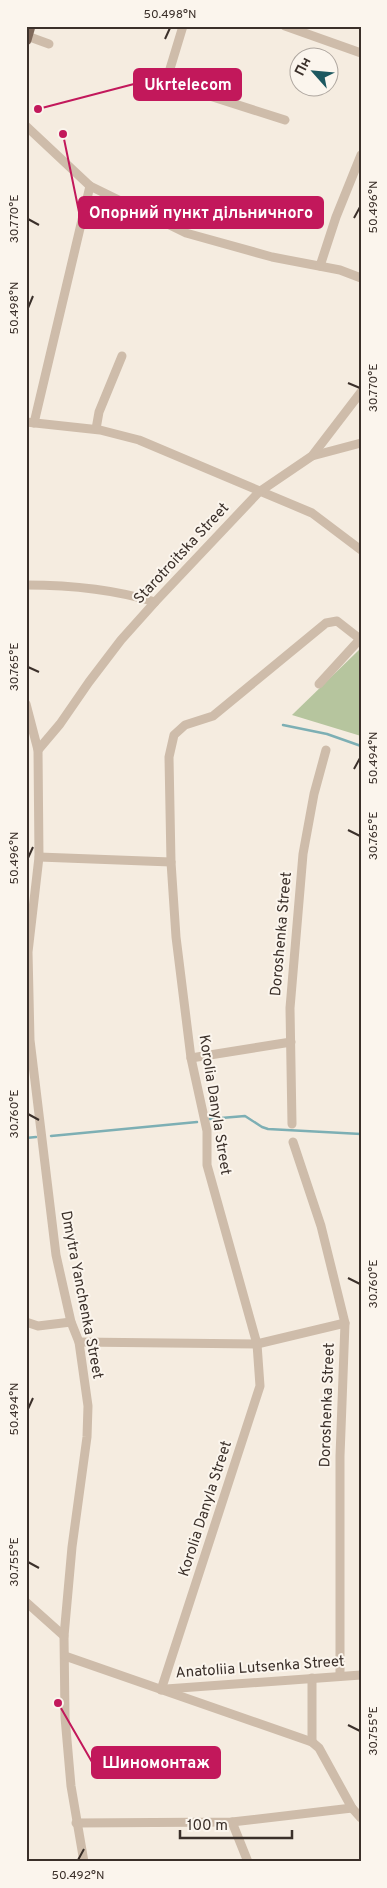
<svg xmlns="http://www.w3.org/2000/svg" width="387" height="1888" viewBox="0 0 387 1888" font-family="Overpass,sans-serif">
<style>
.green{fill:#b6c59e}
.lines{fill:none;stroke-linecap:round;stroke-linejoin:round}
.stream{stroke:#7dafb4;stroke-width:2.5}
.minor{stroke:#cebcaa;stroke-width:9}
.major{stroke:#7e685a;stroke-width:11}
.ticks{fill:none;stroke:#3b302a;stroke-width:2}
.labels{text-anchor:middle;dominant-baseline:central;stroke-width:4;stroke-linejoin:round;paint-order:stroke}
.street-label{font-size:15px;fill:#3b302a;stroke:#fbf5ed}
.leader{fill:none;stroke:#c2185b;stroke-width:2}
.callout-dot{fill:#c2185b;stroke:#fbf5ed;stroke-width:2}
.callout{fill:#c2185b;stroke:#c2185b;stroke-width:2}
.callout-label{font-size:16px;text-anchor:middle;font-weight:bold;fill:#fff}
.neatline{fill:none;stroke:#3b302a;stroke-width:2}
.ticks-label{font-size:12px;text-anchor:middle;fill:#3b302a}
</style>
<rect width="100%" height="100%" fill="#f5ece0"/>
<polygon class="green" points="361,648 361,736 292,715"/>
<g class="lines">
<g class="stream">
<polyline points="283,725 327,734 361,746"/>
<polyline points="209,1119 245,1116 262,1127 268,1129 361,1134"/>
<polyline points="51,1136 197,1122"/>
<polyline points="26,1138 36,1137"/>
</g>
<g class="minor">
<polyline points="183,26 166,82 285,120"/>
<polyline points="285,26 361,53"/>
<polyline points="27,36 49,44"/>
<polyline points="26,126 90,186 186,233 272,257 340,270 361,278"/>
<polyline points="320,266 336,217 361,155"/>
<polyline points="26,422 100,430 139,440 312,513 361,550"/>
<polyline points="34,423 90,186"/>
<polyline points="96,429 99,412 122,356"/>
<polyline points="312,456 361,443"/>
<path d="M26 585C71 585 113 589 155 602"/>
<polyline points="319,684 361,638"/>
<polyline points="26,704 38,750 39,857 28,952 30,1040 56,1255 71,1322 79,1342 88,1406 87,1437 72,1547 64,1636 65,1717 71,1786 84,1862"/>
<polyline points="38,750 60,724 89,682 121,640 155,602 259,492 312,456 361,392"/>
<polyline points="39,857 171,862"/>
<polyline points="191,1058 291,1042"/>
<polyline points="292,1124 290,1008 303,854 314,794 326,750"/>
<polyline points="293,1142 321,1226 345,1323 340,1456 340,1676"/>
<polyline points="26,1322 38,1326 71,1322"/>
<polyline points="79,1342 257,1344 345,1323"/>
<polyline points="26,1602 64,1636"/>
<polyline points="65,1656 312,1742 319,1748 352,1808 361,1818"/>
<polyline points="312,1678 312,1742"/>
<polyline points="166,1689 361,1675"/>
<polyline points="161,1690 260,1386 257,1344 207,1165 207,1131 191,1058 176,937 171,862 169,757 174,735 185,725 213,716 326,623 337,621 360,639"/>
<polyline points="232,1822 248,1862"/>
<polyline points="76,1823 232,1822 352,1808"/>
</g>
<polyline class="major" points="26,40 30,26"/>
</g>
<path class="ticks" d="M165 39 170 28M354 218 360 207M28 219 39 225M28 308 33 296M348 383 360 388M28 667 39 672M354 769 360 758M348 830 360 836M28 858 33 847M28 1114 39 1120M348 1278 360 1284M28 1409 33 1398M28 1562 39 1568M348 1725 360 1731M78 1860 84 1849"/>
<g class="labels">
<g class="street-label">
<text transform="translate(182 554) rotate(-47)">Starotroitska Street</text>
<text transform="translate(282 934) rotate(-85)">Doroshenka Street</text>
<text transform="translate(214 1105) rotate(81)">Korolia Danyla Street</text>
<text transform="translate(81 1295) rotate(79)">Dmytra Yanchenka Street</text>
<text transform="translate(328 1405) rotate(-88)">Doroshenka Street</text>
<text transform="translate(206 1509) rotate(-72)">Korolia Danyla Street</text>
<text transform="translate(260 1668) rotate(-4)">Anatoliia Lutsenka Street</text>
</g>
</g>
<path class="leader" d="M38 109L134 84M63 134L79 212M58 1703L92 1762"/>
<g class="callout-dot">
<circle cx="38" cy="109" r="5"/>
<circle cx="63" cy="134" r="5"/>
<circle cx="58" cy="1703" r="5"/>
</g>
<g class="callout">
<rect x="134" y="69" width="107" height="31" rx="5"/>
<rect x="79" y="197" width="244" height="31" rx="5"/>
<rect x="92" y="1747" width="128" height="31" rx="5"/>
</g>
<g class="callout-label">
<text x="188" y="90">Ukrtelecom</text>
<text x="201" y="218">Опорний пункт дільничного</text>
<text x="156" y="1768">Шиномонтаж</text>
</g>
<rect width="387" height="1888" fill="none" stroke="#fbf5ed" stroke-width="55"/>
<g transform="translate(314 72) rotate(297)"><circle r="24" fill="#fbf5ed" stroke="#aea69f"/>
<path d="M0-4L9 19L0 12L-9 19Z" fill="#1c5860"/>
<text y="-8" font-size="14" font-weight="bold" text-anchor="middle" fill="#3b302a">Пн</text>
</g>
<path d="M180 1830v8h112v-8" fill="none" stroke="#3b302a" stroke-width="2.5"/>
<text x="187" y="1830" font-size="15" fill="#3b302a" stroke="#fbf5ed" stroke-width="4" paint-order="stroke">100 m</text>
<rect x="28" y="28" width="332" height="1832" class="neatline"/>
<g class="ticks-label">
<text x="170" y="18">50.498°N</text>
<text transform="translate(373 207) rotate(-90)" y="4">50.496°N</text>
<text transform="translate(14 219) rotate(-90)" y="4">30.770°E</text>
<text transform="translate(14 308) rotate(-90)" y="4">50.498°N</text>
<text transform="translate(373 388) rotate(-90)" y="4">30.770°E</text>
<text transform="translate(14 667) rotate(-90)" y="4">30.765°E</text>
<text transform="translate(373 758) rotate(-90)" y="4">50.494°N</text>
<text transform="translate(373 836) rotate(-90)" y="4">30.765°E</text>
<text transform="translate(14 858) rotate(-90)" y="4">50.496°N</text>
<text transform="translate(14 1114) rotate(-90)" y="4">30.760°E</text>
<text transform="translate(373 1284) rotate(-90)" y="4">30.760°E</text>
<text transform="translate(14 1409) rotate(-90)" y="4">50.494°N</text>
<text transform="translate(14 1562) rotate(-90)" y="4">30.755°E</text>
<text transform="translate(373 1731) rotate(-90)" y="4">30.755°E</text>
<text x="78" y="1879">50.492°N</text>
</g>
</svg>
